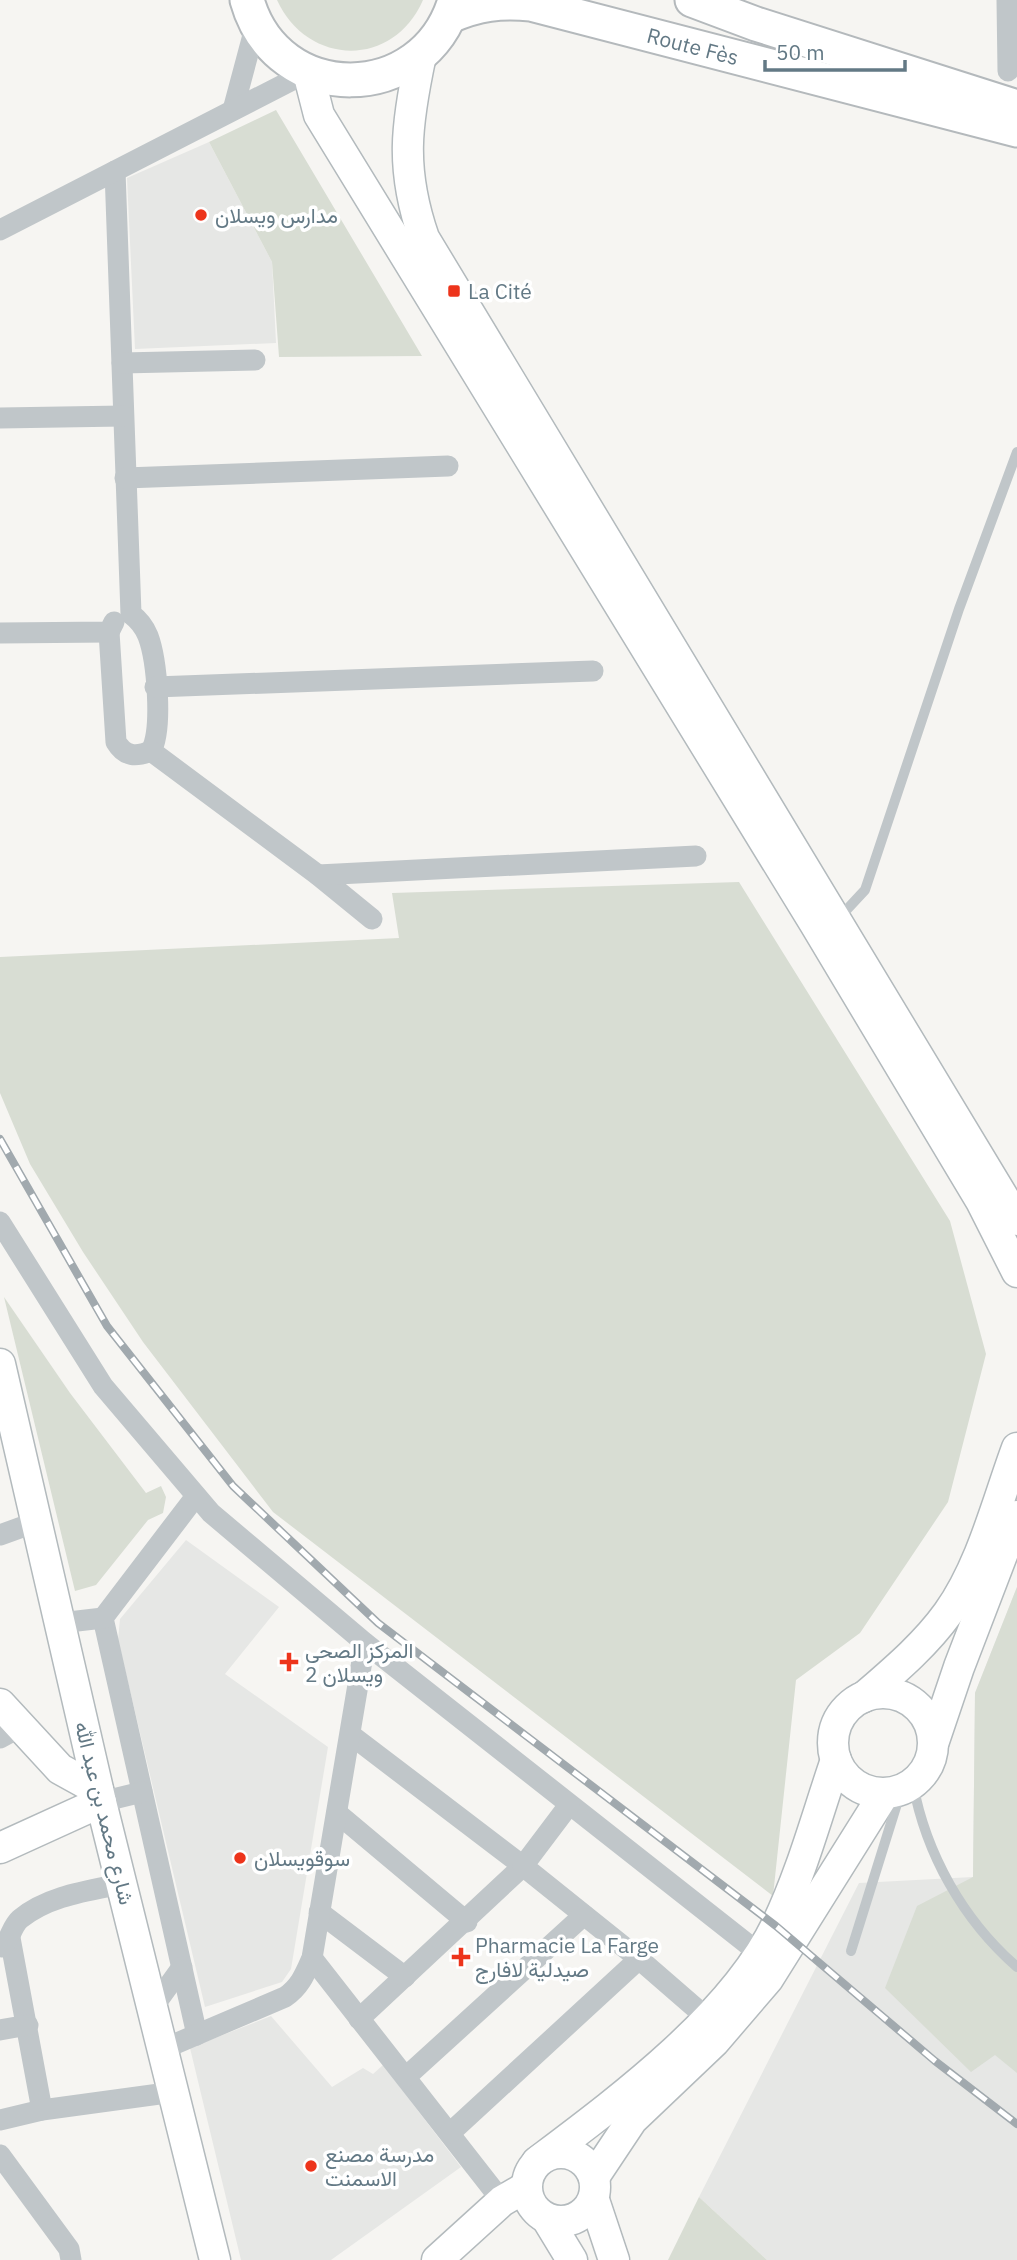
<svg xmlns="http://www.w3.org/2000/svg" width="1017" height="2260" viewBox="0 0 1017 2260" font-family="'IBM Plex Sans',Vazirmatn,sans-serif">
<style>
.built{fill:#e6e7e5}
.green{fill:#d8ddd3}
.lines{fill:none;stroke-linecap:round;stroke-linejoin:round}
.secondary-casing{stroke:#b3babd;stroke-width:33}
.primary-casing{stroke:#b4b9bc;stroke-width:37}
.lane{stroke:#c0c6c9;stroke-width:10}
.street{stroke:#c0c6c9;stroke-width:21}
.secondary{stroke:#fff;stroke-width:30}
.primary{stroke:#fff;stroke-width:33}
.rail-casing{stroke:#a1a9ae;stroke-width:8}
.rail{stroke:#fff;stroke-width:5;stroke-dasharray:16;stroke-linecap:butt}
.poi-dot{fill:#ed341b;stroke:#fff;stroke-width:2.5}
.labels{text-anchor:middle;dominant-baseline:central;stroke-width:7;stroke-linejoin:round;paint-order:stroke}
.street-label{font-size:21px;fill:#637985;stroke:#fff}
.poi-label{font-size:21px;fill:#637985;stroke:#fff;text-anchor:start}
</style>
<rect width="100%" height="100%" fill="#f6f5f2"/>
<g class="built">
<polygon points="209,142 272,262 276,343 135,349 127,178"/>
<polygon points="186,1540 279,1607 225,1674 328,1747 291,1969 282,1982 205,2007 118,1640 120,1619"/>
<polygon points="1017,1587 1017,2260 767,2260 699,2197 859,1883 973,1877 975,1693"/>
<polygon points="271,2016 332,2087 363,2068 373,2074 383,2065 461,2167 331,2260 241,2260 190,2048"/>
</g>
<g class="green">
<path d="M277 0H423C393 69 307 66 277 0Z"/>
<polygon points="276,110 422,356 279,357 272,262 209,142"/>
<polygon points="739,882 950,1221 986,1354 948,1502 860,1633 796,1680 773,1896 273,1512 143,1342 83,1252 30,1164 0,1093 0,957 399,938 392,893"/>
<polygon points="4,1297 70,1393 146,1493 161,1486 166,1497 163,1513 148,1520 96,1585 75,1591"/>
<polygon points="1017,1587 1017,2073 995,2055 971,2072 885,1988 917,1906 973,1877 975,1693"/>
<polygon points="699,2197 767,2260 668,2260"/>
</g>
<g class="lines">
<defs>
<g id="secondary">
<path d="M421 55C406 125 400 169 424 238L1017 1220"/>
<polyline points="308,72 319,115 815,924 981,1201 1017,1272"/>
<polyline points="0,1364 101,1802 215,2260"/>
<circle cx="883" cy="1743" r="50"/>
<path d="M864 1697C894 1671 925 1645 948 1613 982 1565 997 1502 1017 1448"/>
<polyline points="0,1704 60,1769 98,1790"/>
<polyline points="934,1741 959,1667 1017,1516"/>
<polyline points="0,1848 101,1802"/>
<circle cx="561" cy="2187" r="34"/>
<path d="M537 2162C618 2101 732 2017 777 1924 802 1872 817 1815 836 1760"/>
<polyline points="594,2177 632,2120 714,2042 768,1979 884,1794"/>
<polyline points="594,2200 614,2260"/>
<polyline points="547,2219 572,2260"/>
<polyline points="437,2260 502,2201 526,2187"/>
</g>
<g id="primary">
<path d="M247 0C277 107 424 106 455 0"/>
<polyline points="692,0 756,24 1017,107"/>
<path id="s1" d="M450 16C478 4 500 1 531 4L1017 130"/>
</g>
</defs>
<use href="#secondary" class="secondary-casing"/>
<use href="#primary" class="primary-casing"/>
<g class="lane">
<polyline points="838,919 865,890 959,609 1017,452"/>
<path d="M913 1784C926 1854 963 1920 1017 1967"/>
<polyline points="851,1951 901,1791"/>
</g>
<g class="street">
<polyline points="1007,0 1008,71"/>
<polyline points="233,110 256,24"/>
<path d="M115 171 131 614C139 620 144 626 148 636 157 660 163 729 151 751L318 875 372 919"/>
<polyline points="0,230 308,72"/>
<polyline points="122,363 255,360"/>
<polyline points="0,418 123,416"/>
<polyline points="125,478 448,466"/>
<path d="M109 632 116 742C125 757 136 757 151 751"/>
<polyline points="0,633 109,632 114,622"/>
<polyline points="155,687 593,671"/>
<polyline points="318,875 696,856"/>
<polyline points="0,1222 103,1386 211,1513 365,1643 760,1954"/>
<polyline points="196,1496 103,1618 197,2035"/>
<polyline points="0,1535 36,1522"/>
<polyline points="60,1623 103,1618"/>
<polyline points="351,1735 523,1866 359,2019"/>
<polyline points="0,1738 20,1727"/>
<polyline points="101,1802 142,1792"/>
<polyline points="569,1805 523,1866 639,1959"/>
<polyline points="337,1813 467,1922"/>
<polyline points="319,1912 405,1977"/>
<polyline points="10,1938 42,2110"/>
<path d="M2 1947C11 1939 11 1927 20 1919 48 1896 87 1891 121 1884"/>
<polyline points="312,1958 502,2201"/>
<polyline points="154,2006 182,1967"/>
<polyline points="0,2030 28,2025"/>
<path d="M163 2049 285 1997C300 1987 305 1974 312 1958L365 1643"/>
<polyline points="407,2076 584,1915"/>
<polyline points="0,2120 42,2110 174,2092"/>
<polyline points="450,2133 639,1959 707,2018"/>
<polyline points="0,2155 69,2249 71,2260"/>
</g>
<use href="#secondary" class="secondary"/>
<use href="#primary" class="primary"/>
<defs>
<polyline id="rail" points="0,1139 107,1326 233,1486 378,1623 776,1926 935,2061 1017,2124"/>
</defs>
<use href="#rail" class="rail-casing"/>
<use href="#rail" class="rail"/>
</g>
<g class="poi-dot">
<circle cx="201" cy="215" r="7"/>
<rect x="447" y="284" width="14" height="14" rx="3.5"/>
<path d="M285.5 1651.5h7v7h7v7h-7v7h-7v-7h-7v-7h7z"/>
<circle cx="240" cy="1858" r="7"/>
<path d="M457.5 1946.5h7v7h7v7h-7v7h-7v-7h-7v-7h7z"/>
<circle cx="311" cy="2166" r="7"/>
</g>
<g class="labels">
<g class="street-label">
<text stroke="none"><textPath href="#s1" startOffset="250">Route Fès</textPath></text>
<text transform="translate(105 1813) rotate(76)">شارع محمد بن عبد الله</text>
</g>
<g class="poi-label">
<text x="215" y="215">مدارس ويسلان</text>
<text x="468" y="291">La Cité</text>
<text x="305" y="1650">المركز الصحي<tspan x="305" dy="24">ويسلان 2</tspan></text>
<text x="254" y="1858">سوقويسلان</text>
<text x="475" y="1945">Pharmacie La Farge<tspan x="475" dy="24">صيدلية لافارج</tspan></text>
<text x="325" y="2154">مدرسة مصنع<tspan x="325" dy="24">الاسمنت</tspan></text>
</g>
</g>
<path d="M765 60v10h140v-10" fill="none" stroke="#637985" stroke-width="3.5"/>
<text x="776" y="60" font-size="21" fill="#637985" stroke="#ffffff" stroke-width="5" paint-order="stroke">50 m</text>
</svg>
